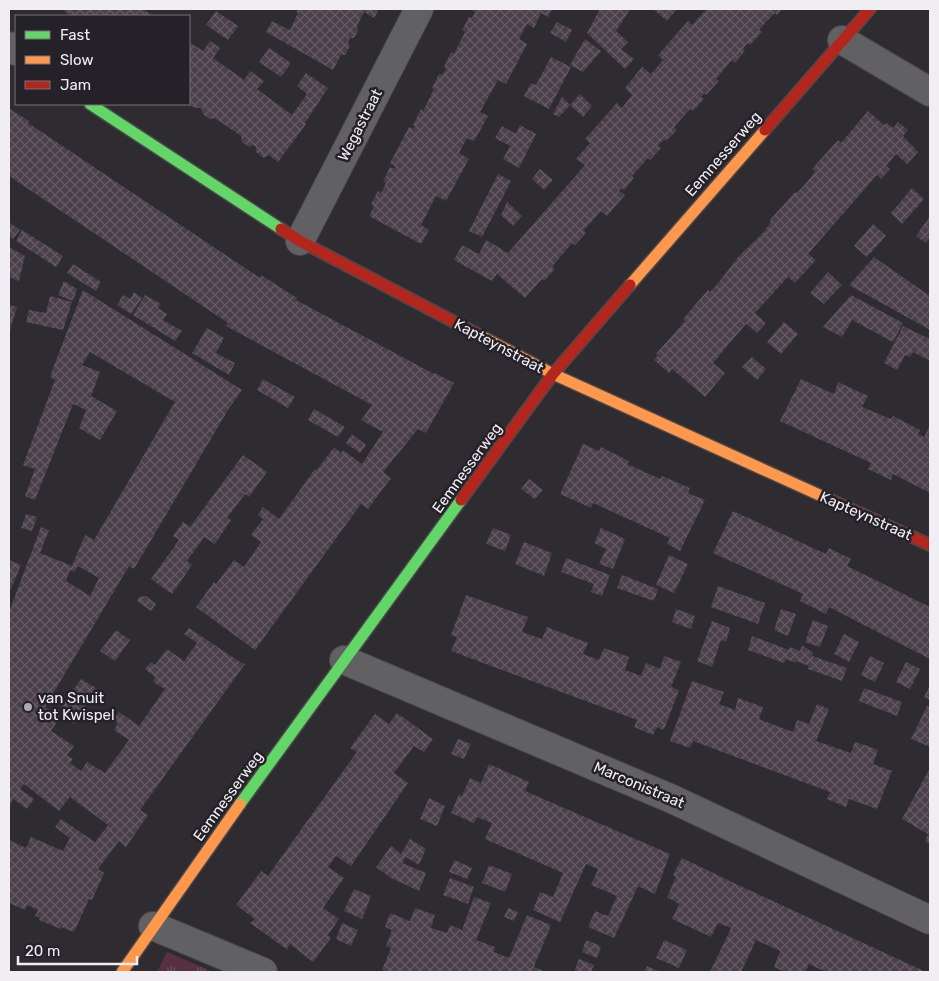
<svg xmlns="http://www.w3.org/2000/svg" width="939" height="981" viewBox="0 0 939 981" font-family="Rubik,sans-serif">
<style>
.grass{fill:url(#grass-tufts)}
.building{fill:url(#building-cross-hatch);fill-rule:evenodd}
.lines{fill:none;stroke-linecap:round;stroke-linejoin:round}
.street-casing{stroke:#49484a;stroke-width:30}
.fast-casing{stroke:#49484a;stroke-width:14}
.slow-casing{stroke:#49484a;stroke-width:14}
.jam-casing{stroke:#49484a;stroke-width:14}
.street{stroke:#616063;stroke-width:28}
.fast{stroke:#63d668;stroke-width:11}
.slow{stroke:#ff974d;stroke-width:11}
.jam{stroke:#b3261e;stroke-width:11}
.poi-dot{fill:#acaaaf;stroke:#242128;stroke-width:2}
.labels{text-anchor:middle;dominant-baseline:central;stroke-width:5;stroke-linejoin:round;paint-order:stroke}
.street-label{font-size:15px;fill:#f0eef3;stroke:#242128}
.poi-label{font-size:15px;fill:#f0eef3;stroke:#242128;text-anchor:start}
</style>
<defs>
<pattern id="grass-tufts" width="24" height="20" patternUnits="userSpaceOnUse" patternTransform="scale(1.25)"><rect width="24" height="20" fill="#563142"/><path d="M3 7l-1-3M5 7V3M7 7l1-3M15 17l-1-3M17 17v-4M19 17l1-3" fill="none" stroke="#6f4f5e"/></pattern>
<pattern id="building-cross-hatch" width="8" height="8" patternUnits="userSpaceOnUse" patternTransform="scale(1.25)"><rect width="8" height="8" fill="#4b3f4b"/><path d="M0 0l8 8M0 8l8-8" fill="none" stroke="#655b65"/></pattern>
</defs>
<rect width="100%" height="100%" fill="#2e2c30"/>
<polygon class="grass" points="167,952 213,972 157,972"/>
<g class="building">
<polygon points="61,9 143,9 153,16 71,16"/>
<polygon points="298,9 379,9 374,18 364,12 357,26 358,31 354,38 350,38 348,42 350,46 345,55 341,55 333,70 266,32 272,21 290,30 298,13 296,12"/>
<polygon points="473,9 552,9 548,17 541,13 534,28 527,24 519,39 527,44 506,84 498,80 480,112 488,116 481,129 474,141 467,138 459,153 469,159 446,201 436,196 421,225 429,230 421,244 369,216 374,206 371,204 378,191 381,193 386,183 383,182 390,167 394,169 395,166 390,163 409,127 413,129 415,126 413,125 421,109 423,111 434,89 432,88 439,74 442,75 445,71 446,68 444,67 451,52 454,54 465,32 462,30 469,17 472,18 475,12 472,10"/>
<polygon points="600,9 626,9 629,11 616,31 628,42 621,49 634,59 625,69 587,33"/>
<polygon points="653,9 677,9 667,21"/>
<polygon points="707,9 782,9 777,15 775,13 767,21 759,30 762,32 750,45 748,43 743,48 745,51 735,63 732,60 716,79 719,81 706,95 704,93 701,97 704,99 693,111 690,109 674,127 677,130 666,141 664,140 661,142 658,146 661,148 650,160 648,158 632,176 634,178 624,190 621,188 619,191 625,195 607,216 601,211 584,230 586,233 575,245 572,243 552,267 555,269 544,281 542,279 525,298 497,274 492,281 454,260 462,245 479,254 486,240 508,253 585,165 576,159 590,143 585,139 617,103 622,108 632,95 625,88 642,67 651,74 663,60 658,55 688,21 692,25"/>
<polygon points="216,11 238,26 228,40 206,25"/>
<polygon points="557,22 572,30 566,42 550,33"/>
<polygon points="585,39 601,51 583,72 570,65"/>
<polygon points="210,41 220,48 213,58 244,80 250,71 264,81 257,89 292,115 307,94 297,86 306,73 328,88 305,123 306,124 278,162 269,155 264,158 256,152 256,147 253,145 249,147 242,142 241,136 215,118 210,119 204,115 201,108 195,108 189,105 189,42 203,51"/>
<polygon points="269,48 291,63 281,77 259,62"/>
<polygon points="551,57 571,67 549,109 524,96 531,83 536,85"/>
<polygon points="580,94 592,106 583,117 570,105"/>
<polygon points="562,97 570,105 559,117 553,114"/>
<polygon points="10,109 29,121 28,123 260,278 261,275 297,298 296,300 434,374 435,373 454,383 426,433 418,429 383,472 391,478 368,509 361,504 255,650 196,607 214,582 216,584 234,560 244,567 261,542 251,535 263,519 258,515 263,507 279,519 315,469 317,470 334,447 341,453 343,450 362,464 383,432 361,420 372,405 226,326 228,323 9,176"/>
<polygon points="868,111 884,125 887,123 893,128 898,122 908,130 903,136 918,152 907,164 896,154 886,166 890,169 881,179 877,175 808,254 816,260 795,283 788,277 755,313 766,323 757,333 746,324 734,338 713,363 725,373 705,397 672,369 669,373 654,360 658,355 656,354 685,321 683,319 695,305 708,290 710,292 719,282 739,256 763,233 771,222 770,220 795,192 797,193 806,183 815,172 812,169 838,140 841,143"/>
<polygon points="520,125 536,134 519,168 503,159 510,146 495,138 502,126 516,134"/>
<polygon points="540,169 553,180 544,190 532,179"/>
<polygon points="498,174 511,181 482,237 469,231"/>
<polygon points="912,188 924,199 902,224 891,213"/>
<polygon points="507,202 522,216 513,226 501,215"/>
<polygon points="930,216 930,237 926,243 916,236"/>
<polygon points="9,222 20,230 13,239 9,236"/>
<polygon points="873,224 886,236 867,257 854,246"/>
<polygon points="22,230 63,256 56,267 16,241"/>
<polygon points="9,247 25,256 19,281 9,277"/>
<polygon points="874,257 930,296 930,330 849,285"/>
<polygon points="73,264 101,282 96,291 67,273"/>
<polygon points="828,272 842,285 824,304 810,293"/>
<polygon points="64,281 77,289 73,301 58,295"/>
<path d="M83 290 242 390 228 410 134 569 129 566 45 707 60 717 51 731 74 746 67 755 73 759 70 763 81 771 87 762 105 773 129 740 114 730 118 723 113 720 119 712 139 726 165 689 153 682 155 677 145 669 151 662 155 665 167 649 184 661 197 643 184 634 189 628 243 664V663L245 664 140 810 148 815 126 847 119 841 98 869 104 873 92 900 89 899 74 932 61 927V929L39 920 40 918 35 916 38 910 27 905 25 910 9 903V840L26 848 31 837 63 851 70 838 55 827 61 819 95 842 108 825 70 797 59 811 24 784 20 789 34 799 27 809 13 799 9 807V612L41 527 49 530 40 553 72 566 85 535 94 540 175 402 90 352 82 365 100 372 91 396 117 411 100 440 79 428 86 410 73 404 35 500 25 496 35 469 23 465 55 380 50 377 52 371ZM78 566 99 578 90 596 66 581 70 570 74 572Z"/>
<polygon points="134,292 142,298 131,314 117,305 123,295 130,299"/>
<polygon points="145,295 161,304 158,308 167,314 163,320 182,331 175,341 133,315"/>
<polygon points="851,295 903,323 893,342 852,320 842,337 823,327"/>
<polygon points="50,296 72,302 63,330 26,322 29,310 46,313"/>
<polygon points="9,305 17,307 9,334"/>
<polygon points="784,322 798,334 781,354 767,342"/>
<polygon points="903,326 930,339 930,361 913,352 910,357 905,355 897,370 884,363"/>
<polygon points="207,328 224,338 216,353 235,363 229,375 192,353"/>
<polygon points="752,357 766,369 757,380 742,367"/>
<polygon points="263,379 295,397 288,408 257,390"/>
<polygon points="801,379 834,394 838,382 868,396 862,407 891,419 893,416 920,430 918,434 924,437 930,425 930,493 893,474 891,480 868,469 871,463 780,421"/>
<polygon points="314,409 345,427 338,437 308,420"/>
<polygon points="352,434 366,445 360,453 346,443"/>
<polygon points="583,444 599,451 601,447 629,461 627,464 660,479 662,476 690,488 688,493 705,500 680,551 667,544 670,538 593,503 591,508 560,494"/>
<polygon points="243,455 267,472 249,497 245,494 227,518 231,520 215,544 204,537 187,561 192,565 172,594 151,579 179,540 173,536 183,522 190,527"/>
<polygon points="529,479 543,490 535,499 521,489"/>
<polygon points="733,511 826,554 829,548 851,559 847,566 930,607 930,659 829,607 826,614 800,601 803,594 713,553"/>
<polygon points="26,514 37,517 32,531 21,528"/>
<polygon points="493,528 511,535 505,551 486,544"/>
<polygon points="601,528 625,539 613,569 599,564 606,549 594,543"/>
<polygon points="524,542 552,553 544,576 515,564"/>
<polygon points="669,555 688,564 674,593 656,585"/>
<polygon points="566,558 610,575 602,596 591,592 594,584 561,572"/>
<polygon points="9,560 21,565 11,589 9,588"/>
<polygon points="622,575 658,589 654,601 617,588"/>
<polygon points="718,586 765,603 758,624 711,607"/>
<polygon points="466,595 528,617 522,632 542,639 547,627 588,643 583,654 599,660 604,648 629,657 625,670 641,676 646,663 660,669 664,656 681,662 671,687 679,690 664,730 657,727 653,735 634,727 637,720 451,651 457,637 451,635"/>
<polygon points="146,596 156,604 151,611 137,601 139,597"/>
<polygon points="676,609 695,616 691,629 672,622"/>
<polygon points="781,609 796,614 788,636 774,630"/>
<polygon points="813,620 828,626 820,647 805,642"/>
<polygon points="712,621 730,628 726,642 721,640 712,667 697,661"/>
<polygon points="116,630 130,640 115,661 100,651"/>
<polygon points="844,634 859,642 849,662 834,654"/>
<polygon points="752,636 789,650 790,647 800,651 802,645 813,653 812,656 847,668 842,681 808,669 809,666 796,661 796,663 786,659 784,663 748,650"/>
<polygon points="870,656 884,663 875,682 861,675"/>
<polygon points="906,662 920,669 910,689 896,682"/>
<polygon points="81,679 96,688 74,724 61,707"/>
<polygon points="692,681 724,692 719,704 735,710 738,698 763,707 759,719 793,732 797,720 809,724 817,704 829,709 816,741 851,753 855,742 868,746 878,750 873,764 892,771 877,809 849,799 846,807 827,799 830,792 693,741 690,748 670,741"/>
<polygon points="930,685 930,700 924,697"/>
<polygon points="864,688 902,702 897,716 859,701"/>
<polygon points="927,706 930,707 930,747 911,739"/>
<polygon points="397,713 433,739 424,752 414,746 394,773 408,783 351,866 336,856 328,867 344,878 323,908 339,919 328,935 331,938 313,962 290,944 287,948 289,951 250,923 255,919 236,905 261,871 268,876 285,852 354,756 357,752 350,748 375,714 389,724"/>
<polygon points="458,739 471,744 464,759 451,754"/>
<polygon points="489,764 529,782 525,791 670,854 655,894 638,886 614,938 588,927 595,911 608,916 617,896 591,885 598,869 586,864 560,922 533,910 540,892 553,897 563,873 485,839 492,823 477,817 474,823 451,813 459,794 462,796 470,778 481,783"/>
<polygon points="930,768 930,844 925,841 928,834 902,819"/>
<polygon points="429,798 445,806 437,826 420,819"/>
<polygon points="410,839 426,849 419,865 406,857 402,863 426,873 419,891 391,878 376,867 391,846 401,854"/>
<polygon points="682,858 736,884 926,972 826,972 809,964 805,972 785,972 774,967 780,951 756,940 741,972 710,972 731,928 718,923 711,937 672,919 679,904 667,897 676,877 673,875"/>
<polygon points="455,860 472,868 467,879 449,872"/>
<polygon points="489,865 512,874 505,892 482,883"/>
<polygon points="450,878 474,887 468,904 443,895"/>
<polygon points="354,889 371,896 362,919 344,911"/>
<polygon points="474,897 491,903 476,940 495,947 494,952 509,958 527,915 551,925 534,967 546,972 388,972 382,970 391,948 386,946 392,930 385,927 390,913 410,921 415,908 435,915 431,928 447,933 450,925 462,930"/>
<polygon points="508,908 518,912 514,921 504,917"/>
<polygon points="342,923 358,930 351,946 336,939"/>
<polygon points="586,940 601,946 597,958 582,952"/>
<polygon points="664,940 687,950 679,968 656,958"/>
<polygon points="579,959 594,965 591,972 574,972"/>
<polygon points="647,966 661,972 644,972"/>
</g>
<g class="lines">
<defs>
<g id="street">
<polyline points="842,40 930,92"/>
<polyline points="9,46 16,51"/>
<polyline points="300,241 419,9"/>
<polyline points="344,660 672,799 930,920"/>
<polyline points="153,926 263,972"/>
</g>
<g id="fast">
<polyline points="90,104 281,229"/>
<polyline points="240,804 461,500"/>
</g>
<g id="slow">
<polyline points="630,285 765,130"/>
<polyline points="479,335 553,374 826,498"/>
<polyline points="122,972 240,804"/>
</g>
<g id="jam">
<polyline points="765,130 870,9"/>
<polyline points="281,229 300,241 479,335"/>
<polyline points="826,498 930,545"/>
<polyline points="461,500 553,374 630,285"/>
</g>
</defs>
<use href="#street" class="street-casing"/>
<use href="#fast" class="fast-casing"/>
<use href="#slow" class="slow-casing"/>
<use href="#jam" class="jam-casing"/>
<use href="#street" class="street"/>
<use href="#fast" class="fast"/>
<use href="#slow" class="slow"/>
<use href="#jam" class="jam"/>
</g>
<circle class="poi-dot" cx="28" cy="707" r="5"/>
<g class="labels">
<g class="street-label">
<text transform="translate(360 125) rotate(-63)">Wegastraat</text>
<text transform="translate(723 154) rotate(-49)">Eemnesserweg</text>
<text transform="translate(499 346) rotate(28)">Kapteynstraat</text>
<text transform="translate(467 468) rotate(-54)">Eemnesserweg</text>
<text transform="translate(866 516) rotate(24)">Kapteynstraat</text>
<text transform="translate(639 785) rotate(23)">Marconistraat</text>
<text transform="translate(228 796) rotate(-54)">Eemnesserweg</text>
</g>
<g class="poi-label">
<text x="38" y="698">van Snuit<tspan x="38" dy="17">tot Kwispel</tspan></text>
</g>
</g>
<rect width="939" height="981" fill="none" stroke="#f0eef3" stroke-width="20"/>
<rect x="15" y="15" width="175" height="90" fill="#242128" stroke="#767379"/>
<rect x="25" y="31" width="25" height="8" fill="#63d668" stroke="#767379"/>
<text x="60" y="40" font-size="15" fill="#f0eef3">Fast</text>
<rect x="25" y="56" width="25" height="8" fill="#ff974d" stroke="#767379"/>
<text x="60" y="65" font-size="15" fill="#f0eef3">Slow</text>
<rect x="25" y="81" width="25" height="8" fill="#b3261e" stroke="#767379"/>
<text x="60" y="90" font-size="15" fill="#f0eef3">Jam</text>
<path d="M18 956v8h119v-8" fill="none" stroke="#f0eef3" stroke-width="2.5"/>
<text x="25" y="956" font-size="15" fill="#f0eef3" stroke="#242128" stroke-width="4" paint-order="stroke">20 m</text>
</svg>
